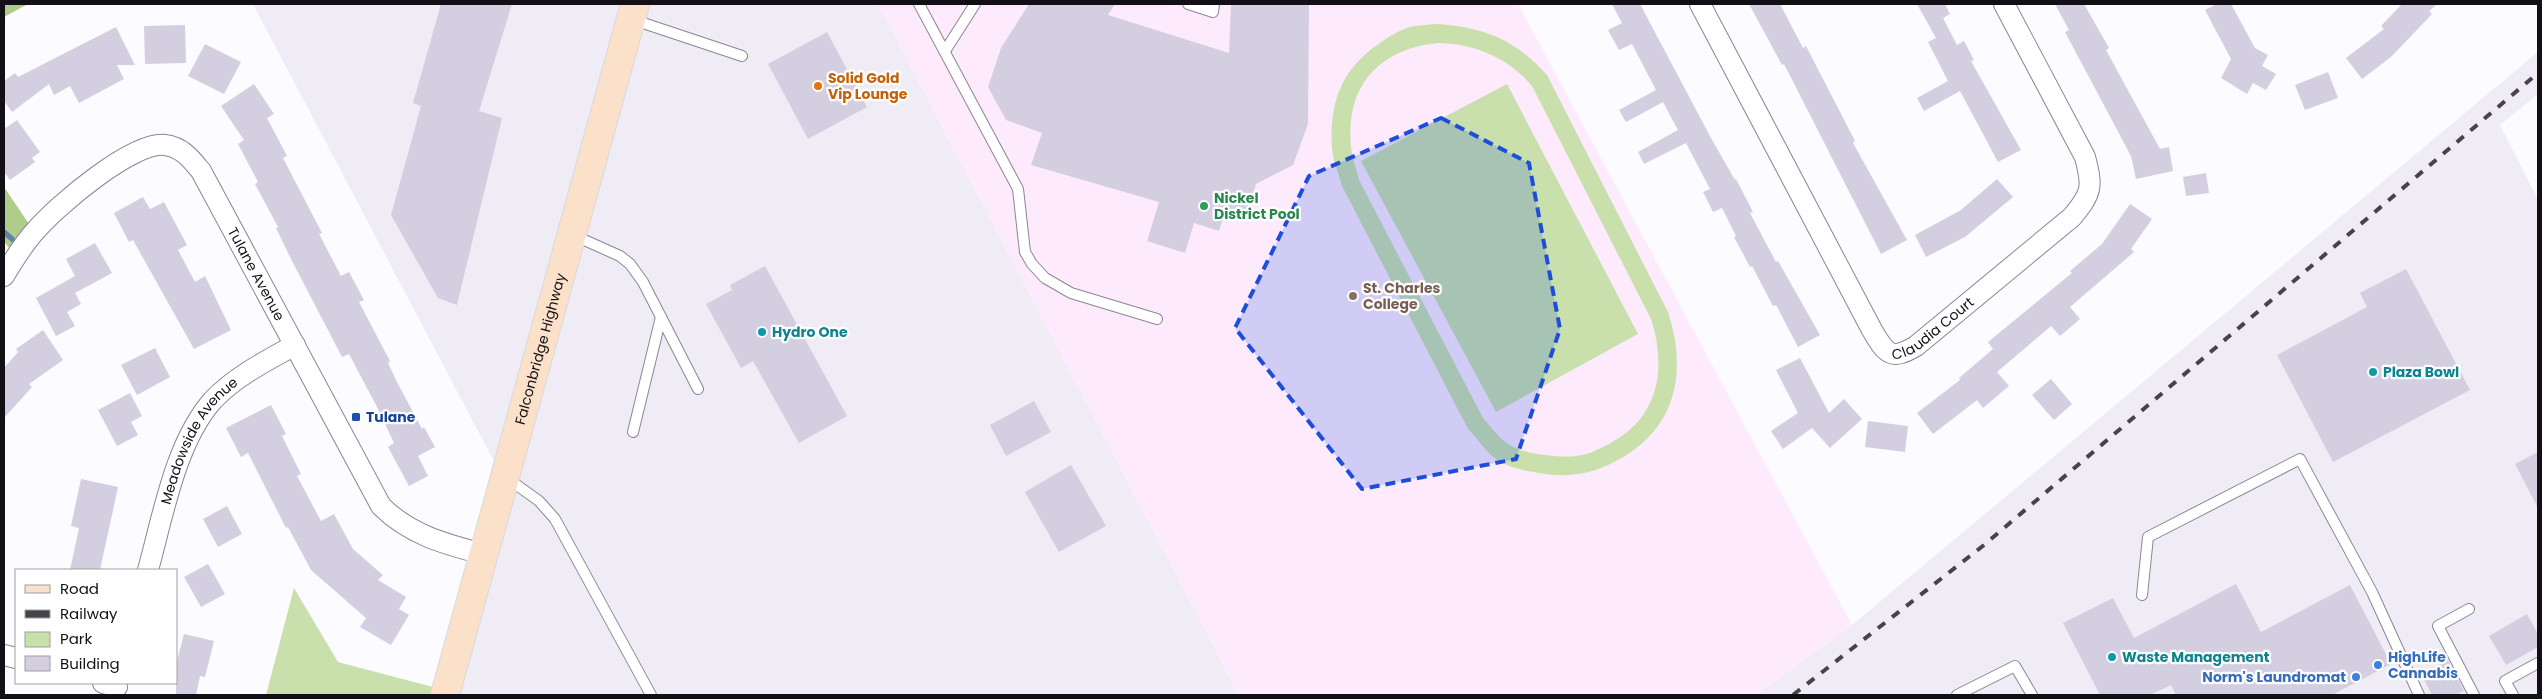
<svg xmlns="http://www.w3.org/2000/svg" width="2542" height="699" viewBox="0 0 2542 699" font-family="Poppins,sans-serif">
<style>
.built{fill:#efecf6}
.education{fill:#fdebfd}
.green{fill:#c9e0ac;fill-rule:evenodd}
.forest{fill:#b0cc8b}
.lines{fill:none;stroke-linecap:round;stroke-linejoin:round}
.stream{stroke:#5d85a9;stroke-width:5.5}
.building{fill:#d4cee1}
.service-casing{stroke:#8b8596;stroke-width:12}
.minor-casing{stroke:#8b8596;stroke-width:22}
.primary-casing{stroke:#d9d9da;stroke-width:30}
.service{stroke:#fff;stroke-width:10}
.minor{stroke:#fff;stroke-width:20}
.primary{stroke:#fbe0ca;stroke-width:28}
.rail{stroke:#46444a;stroke-width:4;stroke-dasharray:9 9;stroke-linecap:butt}
.marked{fill:#1d4ed8;fill-opacity:0.2;stroke:#1d4ed8;stroke-width:4;stroke-dasharray:10 6;stroke-linejoin:round}
.food-dot{fill:#e8710a;stroke:#fff;stroke-width:2}
.leisure-dot{fill:#2e9e5b;stroke:#fff;stroke-width:2}
.education-dot{fill:#8d6e63;stroke:#fff;stroke-width:2}
.culture-dot{fill:#0f9aa8;stroke:#fff;stroke-width:2}
.transit-dot{fill:#1a4fb4;stroke:#fff;stroke-width:2}
.shop-dot{fill:#3f7fe0;stroke:#fff;stroke-width:2}
.labels{text-anchor:middle;dominant-baseline:central;stroke-width:4.5;stroke-linejoin:round;paint-order:stroke}
.food-label{font-size:14px;font-weight:bold;fill:#c56008;stroke:#fff;text-anchor:start}
.leisure-label{font-size:14px;font-weight:bold;fill:#27864d;stroke:#fff;text-anchor:start}
.street-label{font-size:14px;fill:#120f16;stroke:#fff}
.education-label{font-size:14px;font-weight:bold;fill:#785e54;stroke:#fff;text-anchor:start}
.culture-label{font-size:14px;font-weight:bold;fill:#0d838f;stroke:#fff;text-anchor:start}
.transit-label{font-size:14px;font-weight:bold;fill:#164399;stroke:#fff;text-anchor:start}
.shop-label{font-size:14px;font-weight:bold;fill:#366cbe;stroke:#fff;text-anchor:start}
</style>
<rect width="100%" height="100%" fill="#fcfbff"/>
<g class="built">
<polygon points="253,4 878,4 1239,695 447,695 506,484"/>
<polygon points="2538,52 2538,94 2500,125 2538,200 2538,695 1756,695 1852,625"/>
</g>
<polygon class="education" points="878,4 1518,4 1852,625 1756,695 1239,695"/>
<g class="green">
<path d="M1437 24C1484 27 1516 40 1547 75L1668 312C1688 373 1676 430 1616 461 1595 472 1579 476 1555 475 1536 473 1512 470 1496 459 1486 452 1477 438 1468 429L1342 186C1339 174 1333 161 1332 149 1329 103 1341 69 1380 43 1388 37 1400 30 1410 27 1419 25 1428 25 1437 24ZM1438 43C1475 44 1507 57 1532 86L1651 319C1667 369 1659 418 1609 444 1588 455 1578 458 1554 456 1539 455 1519 452 1507 443 1498 437 1490 426 1483 418L1359 180C1356 169 1352 157 1351 146 1345 86 1379 49 1438 43Z"/>
<polygon points="1507,84 1638,334 1496,412 1361,161"/>
<polygon points="294,588 338,662 448,691 447,695 266,695"/>
</g>
<g class="forest">
<polygon points="4,4 28,4 4,17"/>
<polygon points="4,187 33,230 15,254 4,242"/>
</g>
<g class="lines">
<polyline class="stream" points="4,232 12,239"/>
</g>
<g class="building">
<polygon points="441,4 512,4 479,111 502,118 457,305 438,298 391,215 421,106 413,103"/>
<polygon points="1029,4 1115,4 1108,15 1229,53 1231,4 1309,4 1308,124 1293,165 1256,184 1248,210 1238,217 1225,213 1219,231 1194,223 1185,253 1147,241 1159,202 1031,165 1042,133 1006,120 988,87 1001,48"/>
<polygon points="1612,4 1640,4 1711,138 1735,180 1736,179 1753,212 1750,213 1776,262 1778,261 1820,335 1798,347 1776,305 1773,306 1752,266 1750,267 1734,237 1736,236 1722,208 1713,212 1703,192 1710,189 1686,143 1644,164 1638,152 1678,130 1663,102 1626,122 1619,110 1656,90 1632,44 1619,50 1608,30 1622,23"/>
<polygon points="1749,4 1780,4 1803,48 1806,46 1855,141 1853,143 1907,240 1881,254 1784,64 1782,65"/>
<polygon points="1917,4 1945,4 1950,14 1943,18 1957,45 1964,41 1974,60 1971,61 2021,150 1998,162 1960,91 1924,111 1917,98 1948,81 1928,42 1936,38"/>
<polygon points="2055,4 2084,4 2109,48 2106,50 2160,149 2169,147 2173,171 2136,179 2131,156 2065,32 2069,30"/>
<polygon points="2217,4 2231,4 2255,48 2268,55 2262,66 2276,74 2266,90 2253,83 2247,94 2221,78 2231,59 2205,10"/>
<polygon points="2402,4 2437,4 2429,11 2432,14 2391,57 2362,79 2346,58 2384,29 2381,26"/>
<polygon points="185,25 186,63 145,64 144,26"/>
<polygon points="116,27 135,65 117,65 124,79 79,103 70,86 54,95 49,84 12,112 4,101 4,81 15,73 18,77"/>
<polygon points="827,32 867,107 808,139 768,64"/>
<polygon points="205,44 241,62 224,94 188,76"/>
<polygon points="2328,72 2338,98 2305,110 2295,85"/>
<polygon points="254,84 274,114 267,118 287,156 283,158 322,233 319,234 341,276 349,272 364,300 359,302 390,361 388,363 396,380 422,429 424,427 435,447 418,456 428,476 409,486 388,447 394,443 377,407 349,354 342,357 291,259 276,228 278,227 255,184 258,182 238,144 244,140 221,106"/>
<polygon points="17,120 40,152 32,158 35,162 10,180 4,172 4,129"/>
<polygon points="2206,173 2209,193 2186,196 2183,177"/>
<polygon points="1997,179 2013,197 1965,237 1926,257 1915,235 1961,210"/>
<polygon points="143,197 150,209 164,202 187,245 178,250 195,282 205,276 231,330 194,349 133,240 129,242 114,213"/>
<polygon points="2130,204 2152,219 2131,249 2134,252 2070,307 2080,319 2060,336 2051,326 1997,372 2009,386 1983,408 1977,400 1933,434 1917,413 1960,380 1959,378 1993,349 1988,342 2072,273 2070,271 2102,244"/>
<polygon points="95,243 112,273 75,293 81,304 67,312 75,326 56,336 36,298 75,276 66,259"/>
<polygon points="765,266 847,416 799,443 753,361 741,368 706,304 732,290 730,285"/>
<polygon points="2406,269 2470,390 2333,462 2277,355 2367,307 2360,293"/>
<polygon points="43,330 63,360 29,384 32,387 4,418 4,368 18,352 16,349"/>
<polygon points="155,348 170,377 137,395 121,365"/>
<polygon points="1800,358 1829,413 1844,399 1862,419 1830,448 1812,428 1783,449 1771,431 1798,413 1776,370"/>
<polygon points="2051,379 2072,404 2054,420 2032,395"/>
<polygon points="130,393 142,416 131,422 138,435 117,446 98,410"/>
<polygon points="1034,401 1051,432 1006,456 990,425"/>
<polygon points="271,405 286,434 282,436 301,474 297,476 321,521 334,514 353,549 383,575 378,580 406,597 399,609 409,615 391,645 360,627 366,618 311,570 288,527 286,528 248,453 241,457 226,428"/>
<polygon points="1868,421 1908,426 1905,452 1865,447"/>
<polygon points="2538,452 2538,508 2515,464"/>
<polygon points="1071,465 1106,526 1059,552 1025,492"/>
<polygon points="81,479 118,487 100,570 70,570 79,528 71,526"/>
<polygon points="227,506 242,534 218,547 203,519"/>
<polygon points="208,564 225,594 201,607 184,577"/>
<polygon points="2236,584 2261,632 2350,585 2391,664 2332,695 2176,695 2171,685 2150,695 2100,695 2063,623 2113,598 2134,638"/>
<polygon points="2527,614 2538,634 2538,647 2506,665 2489,636"/>
<polygon points="184,634 214,641 205,677 200,676 196,695 176,695 176,665"/>
<polygon points="2448,660 2464,691 2455,695 2432,695 2421,674"/>
</g>
<g class="lines">
<defs>
<g id="service">
<polyline points="919,4 1018,189 1025,252 1032,264 1045,278 1071,293 1157,319"/>
<polyline points="1188,4 1213,12 1214,4"/>
<polyline points="631,19 742,56"/>
<polyline points="945,51 975,4"/>
<polyline points="573,235 620,256 630,264 643,282 698,389"/>
<polyline points="633,432 661,317"/>
<polyline points="507,478 539,501 555,519 651,695"/>
<polyline points="2142,595 2148,537 2300,459 2372,592 2419,695"/>
<polyline points="2469,609 2438,626 2474,695"/>
<polyline points="1957,695 2015,666 2032,695"/>
<polyline points="2513,695 2505,681 2538,663"/>
</g>
<g id="minor">
<path id="s1" d="M1700 4 1872 330C1886 354 1891 361 1916 346L2072 217C2092 193 2093 187 2085 157L2004 4"/>
<path id="s2" d="M4 276C14 259 24 243 37 229 58 205 133 141 165 145 182 147 191 159 201 171L381 506C410 535 445 544 483 554"/>
<path id="s3" d="M148 570C163 516 175 443 213 400 236 376 266 361 295 345"/>
<polyline points="4,655 16,658"/>
<polyline points="103,683 117,687"/>
</g>
<g id="primary">
<path id="s4" d="M445 695 635 4"/>
</g>
</defs>
<use href="#service" class="service-casing"/>
<use href="#minor" class="minor-casing"/>
<use href="#primary" class="primary-casing"/>
<use href="#service" class="service"/>
<use href="#minor" class="minor"/>
<use href="#primary" class="primary"/>
<polyline class="rail" points="1793,695 1984,545 2538,73"/>
</g>
<path class="marked" d="M1441 118 1529 163 1560 329 1516 459 1362 489 1235 328 1309 176Z"/>
<circle class="food-dot" cx="818" cy="86" r="5"/>
<circle class="leisure-dot" cx="1204" cy="206" r="5"/>
<circle class="education-dot" cx="1353" cy="296" r="5"/>
<g class="culture-dot">
<circle cx="762" cy="332" r="5"/>
<circle cx="2373" cy="372" r="5"/>
<circle cx="2112" cy="657" r="5"/>
</g>
<rect class="transit-dot" x="351" y="412" width="10" height="10" rx="2.5"/>
<g class="shop-dot">
<circle cx="2378" cy="665" r="5"/>
<circle cx="2356" cy="677" r="5"/>
</g>
<g class="labels">
<g class="food-label">
<text x="828" y="78">Solid Gold<tspan x="828" dy="16">Vip Lounge</tspan></text>
</g>
<g class="leisure-label">
<text x="1214" y="198">Nickel<tspan x="1214" dy="16">District Pool</tspan></text>
</g>
<g class="street-label">
<text stroke="none"><textPath href="#s2" startOffset="376">Tulane Avenue</textPath></text>
<text stroke="none"><textPath href="#s1" startOffset="449">Claudia Court</textPath></text>
<text stroke="none"><textPath href="#s4" startOffset="359">Falconbridge Highway</textPath></text>
<text stroke="none"><textPath href="#s3" startOffset="141">Meadowside Avenue</textPath></text>
</g>
<g class="education-label">
<text x="1363" y="288">St. Charles<tspan x="1363" dy="16">College</tspan></text>
</g>
<g class="culture-label">
<text x="772" y="332">Hydro One</text>
<text x="2383" y="372">Plaza Bowl</text>
<text x="2122" y="657">Waste Management</text>
</g>
<g class="transit-label">
<text x="366" y="417">Tulane</text>
</g>
<g class="shop-label">
<text x="2388" y="657">HighLife<tspan x="2388" dy="16">Cannabis</tspan></text>
<text x="2346" y="677" text-anchor="end">Norm's Laundromat</text>
</g>
</g>
<rect width="2542" height="699" fill="none" stroke="#120f16" stroke-width="10"/>
<rect x="15" y="569" width="162" height="115" fill="#ffffff" stroke="#a09fa2"/>
<rect x="25" y="585" width="25" height="8" fill="#fbe0ca" stroke="#a09fa2"/>
<text x="60" y="594" font-size="15" fill="#120f16">Road</text>
<rect x="25" y="610" width="25" height="8" fill="#46444a" stroke="#a09fa2"/>
<text x="60" y="619" font-size="15" fill="#120f16">Railway</text>
<rect x="25" y="632" width="25" height="15" fill="#c9e0ac" stroke="#a09fa2"/>
<text x="60" y="644" font-size="15" fill="#120f16">Park</text>
<rect x="25" y="656" width="25" height="15" fill="#d4cee1" stroke="#a09fa2"/>
<text x="60" y="669" font-size="15" fill="#120f16">Building</text>
</svg>
